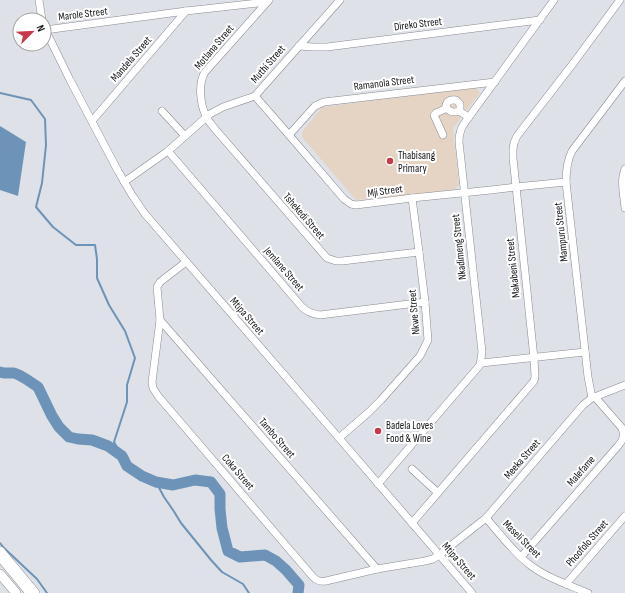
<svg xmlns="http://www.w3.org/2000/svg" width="625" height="593" viewBox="0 0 625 593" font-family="'Sofia Sans Condensed',sans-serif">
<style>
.education{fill:#e5d4c3}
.water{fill:#6d94b8}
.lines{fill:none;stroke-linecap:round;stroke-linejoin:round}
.stream{stroke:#6d94b8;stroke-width:2}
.river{stroke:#6d94b8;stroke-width:11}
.minor-casing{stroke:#888a90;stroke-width:8}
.major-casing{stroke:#888a90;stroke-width:10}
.minor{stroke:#fff;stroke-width:7}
.major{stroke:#fff;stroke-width:9}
.poi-dot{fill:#c93949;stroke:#fff;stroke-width:1.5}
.labels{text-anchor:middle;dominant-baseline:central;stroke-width:4;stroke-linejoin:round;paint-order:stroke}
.street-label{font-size:11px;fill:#151618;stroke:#fff}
.poi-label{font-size:11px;fill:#151618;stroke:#fff;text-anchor:start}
</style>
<rect width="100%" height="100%" fill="#dee1e7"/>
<polygon class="education" points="476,87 480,93 453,128 459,185 453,190 356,200 302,137 302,132 322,107"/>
<polygon class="water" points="0,126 26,142 18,196 0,190"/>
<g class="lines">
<g class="stream">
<polyline points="0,93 31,100 45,119 46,145 42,183 36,207 53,227 76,245 95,245 97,259 97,278 109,305 125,331 135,358 127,385 127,402 114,442 122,456"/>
<polyline points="156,482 164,497 173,510 181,523 211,560 222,572 243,584 249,593"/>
<polyline points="0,543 4,548 37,579 47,593"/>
</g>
<polyline class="river" points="0,372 4,373 14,373 19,375 26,379 38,387 52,416 59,427 69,437 78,439 92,440 108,446 122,456 127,466 142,476 156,482 173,485 195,480 211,482 220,494 220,509 222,528 228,551 240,557 265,555 276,561 286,570 299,585 298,593"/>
<defs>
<g id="minor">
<polyline points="39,0 42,20"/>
<path d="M269 0 205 72C198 83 200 104 206 116 208 121 212 125 215 129L327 258 336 261H342L419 252"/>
<polyline points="44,27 70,80 118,171 132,195 145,214 339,438 472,593"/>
<polyline points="45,30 186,11 267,2"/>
<polyline points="299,46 313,47 327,47 540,20"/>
<polyline points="255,96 289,135 344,199 351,204 356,205 412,198 491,190 516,187 566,182"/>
<polyline points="162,111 185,136"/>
<path d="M460 111V104L456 100C447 99 442 106 450 111 454 113 457 111 460 112 463 113 466 116 469 117"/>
<polyline points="92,121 186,11"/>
<polyline points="289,135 315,106 324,102 495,82"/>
<polyline points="443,135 434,115 436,113 447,108"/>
<path d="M168 151 302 307C307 312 312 314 320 315L425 302"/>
<path d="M625 169C620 181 624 195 625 208"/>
<polyline points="124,182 168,151 210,114 223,107 255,96 340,0"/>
<path d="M186 262 160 282 157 287 160 320 152 382 153 388 158 396 313 577C317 581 320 582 326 581L377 569 425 561 433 559 439 555 486 518 583 405 592 398 625 385"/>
<polyline points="160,320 377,569"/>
<polyline points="481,363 585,352"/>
<path d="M592 398 588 377 566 182C566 171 567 161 572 151L625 81"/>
<polyline points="339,438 369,412 381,400 420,356 428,340 425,302 419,252 412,198"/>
<polyline points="412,469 438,493"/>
<path d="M378 484 480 365 482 352 459 142C459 131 462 126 469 117L554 0"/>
<path d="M486 518C500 534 513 552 530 565 547 578 569 585 588 593"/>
<polyline points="412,523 534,381 535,377 534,358 513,158 513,149 514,143 517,136 575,61 620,0"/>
<path d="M521 557 618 446C623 440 625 436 622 428L595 397"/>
<polyline points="0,558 29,593"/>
<polyline points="566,584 625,516"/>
</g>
<g id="major">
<polyline points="0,551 35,593"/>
<polyline points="0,574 16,593"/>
</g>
</defs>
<use href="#minor" class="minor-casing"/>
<use href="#major" class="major-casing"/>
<use href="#minor" class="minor"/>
<use href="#major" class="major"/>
</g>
<g class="poi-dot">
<circle cx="390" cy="161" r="4"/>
<circle cx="378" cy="431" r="4"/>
</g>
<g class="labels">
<g class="street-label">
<text transform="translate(83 14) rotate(-7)">Marole Street</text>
<text transform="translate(418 24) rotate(-7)">Direko Street</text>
<text transform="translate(214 47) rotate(-50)">Motlana Street</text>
<text transform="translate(131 59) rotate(-49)">Mandela Street</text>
<text transform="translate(268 64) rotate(-49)">Muthi Street</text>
<text transform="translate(384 83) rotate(-7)">Ramanola Street</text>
<text transform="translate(385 191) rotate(-8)">Mji Street</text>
<text transform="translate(304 216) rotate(49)">Tshekedi Street</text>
<text transform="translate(561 232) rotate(-96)">Mampuru Street</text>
<text transform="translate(459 247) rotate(-96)">Nkadimeng Street</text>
<text transform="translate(513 268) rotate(-96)">Makabeni Street</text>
<text transform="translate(284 269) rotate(49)">Jemlane Street</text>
<text transform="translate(414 312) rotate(-95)">Nkwe Street</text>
<text transform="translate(247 316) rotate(49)">Mtipa Street</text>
<text transform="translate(277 438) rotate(49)">Tambo Street</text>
<text transform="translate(522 459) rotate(-49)">Meeka Street</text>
<text transform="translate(581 471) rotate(-49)">Malefame</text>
<text transform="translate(238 472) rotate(49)">Coka Street</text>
<text transform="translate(522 539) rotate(45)">Maseli Street</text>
<text transform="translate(587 543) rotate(-49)">Phoofolo Street</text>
<text transform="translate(459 561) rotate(49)">Mtipa Street</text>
</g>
<g class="poi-label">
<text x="398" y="155">Thabisang<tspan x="398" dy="13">Primary</tspan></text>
<text x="386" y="425">Badela Loves<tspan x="386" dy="13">Food &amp; Wine</tspan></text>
</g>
</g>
<g transform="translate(32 32) rotate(66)"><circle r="19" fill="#ffffff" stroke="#a1a2a3"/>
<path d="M0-3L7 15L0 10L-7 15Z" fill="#c93949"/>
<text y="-6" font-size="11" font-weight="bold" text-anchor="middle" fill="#151618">N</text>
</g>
</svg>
